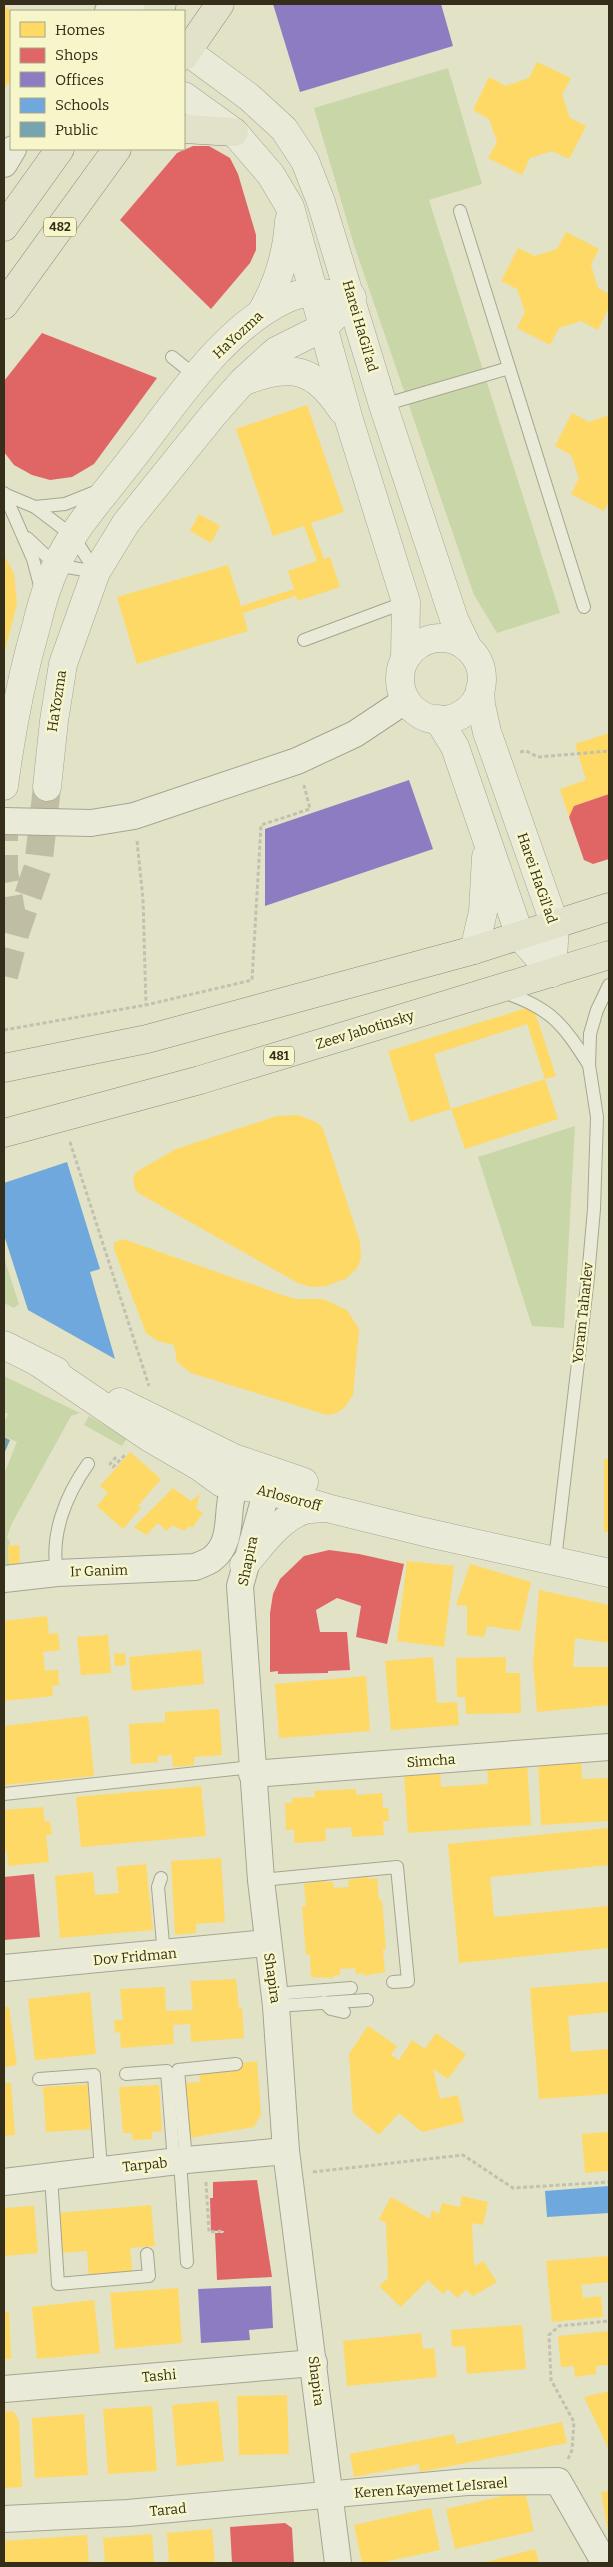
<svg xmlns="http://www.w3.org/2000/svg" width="613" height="2567" viewBox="0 0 613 2567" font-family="Bitter,serif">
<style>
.green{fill:#c8d6a8}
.homes{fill:#ffd966}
.shops{fill:#e06666}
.offices{fill:#8e7cc3}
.schools{fill:#6fa8dc}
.public{fill:#76a5af}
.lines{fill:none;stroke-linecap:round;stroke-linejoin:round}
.tertiary-tunnel{stroke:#bfbea4;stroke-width:28;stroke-dasharray:28 14;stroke-linecap:butt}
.service-casing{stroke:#a6a591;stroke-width:14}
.minor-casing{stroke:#a6a591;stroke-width:28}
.tertiary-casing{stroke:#a6a591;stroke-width:29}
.primary-casing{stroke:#8c8a78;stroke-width:29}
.path{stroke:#c2c1b0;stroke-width:3;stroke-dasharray:4 2.5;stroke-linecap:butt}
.service{stroke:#eaead8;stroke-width:12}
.minor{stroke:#eaead8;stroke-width:26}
.tertiary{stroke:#eaead8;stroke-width:28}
.primary{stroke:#e2e1ca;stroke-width:28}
.labels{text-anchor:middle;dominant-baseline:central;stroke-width:5;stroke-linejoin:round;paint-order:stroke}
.shield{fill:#f6f6ca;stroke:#6e6a4f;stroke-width:1}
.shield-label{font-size:12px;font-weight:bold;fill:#342e1a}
.street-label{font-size:14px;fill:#342e1a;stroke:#f6f6ca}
</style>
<rect width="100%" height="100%" fill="#e2e2c7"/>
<g class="green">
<polygon points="448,68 482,184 429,200 560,613 497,633 474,595 354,245 314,108"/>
<polygon points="575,1126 564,1328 532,1326 478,1157"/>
<polygon points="4,1258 19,1304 14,1308 4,1303"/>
<polygon points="4,1376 80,1413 71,1416 11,1525 7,1537 10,1543 8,1546 9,1565 4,1565 4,1474 17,1442 4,1436 4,1423 8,1414 4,1412"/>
<polygon points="89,1416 127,1438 122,1446 84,1425"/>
</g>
<g class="homes">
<polygon points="4,6 11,11 11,79 4,89"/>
<polygon points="537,62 571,78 562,95 570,118 586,126 569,159 552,151 530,158 522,175 488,158 497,142 489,119 473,110 489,77 506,86 529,78"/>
<polygon points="566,232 599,249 591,265 598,288 609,294 609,307 598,330 581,321 559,328 550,345 517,328 525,312 517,289 501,281 518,248 535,256 557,249"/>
<polygon points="307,405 344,512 311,523 324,559 330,557 340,587 298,601 296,596 243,613 248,631 137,664 117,597 228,565 241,606 294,589 288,571 317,561 304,526 273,536 236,429"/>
<polygon points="572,413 589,422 609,415 609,501 604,511 571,494 579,478 571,455 555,446"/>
<polygon points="199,514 220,526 211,543 190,531"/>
<polygon points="4,555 14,574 17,604 4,654"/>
<polygon points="609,733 609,794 574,806 569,817 560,789 586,780 575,744"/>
<polygon points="533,1006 556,1076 545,1079 527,1024 434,1054 451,1109 410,1122 388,1051"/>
<polygon points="545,1079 558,1119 465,1149 451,1109"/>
<polygon points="299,1115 318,1123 323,1129 360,1242 361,1257 358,1267 347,1278 326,1286 312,1287 298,1283 140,1194 135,1189 133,1178 136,1172 176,1149 277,1116"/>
<polygon points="123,1239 285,1296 297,1299 323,1299 347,1310 359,1329 353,1395 345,1407 337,1413 327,1415 191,1373 177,1362 174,1345 158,1341 146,1333 114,1249 114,1243"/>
<polygon points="130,1452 161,1479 138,1506 141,1508 123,1529 97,1506 108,1493 100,1486"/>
<rect x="604" y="1459" width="5" height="73"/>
<polygon points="173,1488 191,1501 200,1494 196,1508 203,1513 192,1528 189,1526 184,1531 172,1525 167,1531 158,1523 146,1535 134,1527"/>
<polygon points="19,1545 20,1564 9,1565 8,1546"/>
<polygon points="407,1561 454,1566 444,1647 397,1641"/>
<polygon points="470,1564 531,1582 520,1631 487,1626 484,1637 467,1635 467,1606 456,1605"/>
<polygon points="539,1590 609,1605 609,1643 575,1638 573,1667 609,1667 609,1705 537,1712 533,1664"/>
<polygon points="47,1616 49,1634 58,1633 60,1650 43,1652 45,1671 58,1670 59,1685 52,1686 53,1696 4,1701 4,1621"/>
<polygon points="108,1635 111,1673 81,1675 77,1637"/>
<polygon points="201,1650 204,1684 132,1691 129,1657"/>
<polygon points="125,1653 126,1665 115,1666 114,1654"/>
<polygon points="433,1657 437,1703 457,1702 459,1725 391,1730 385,1661"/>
<polygon points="506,1657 506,1673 520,1673 521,1713 466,1714 465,1697 457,1697 456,1658"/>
<polygon points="366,1676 370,1731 279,1738 275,1684"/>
<polygon points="219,1709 222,1755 194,1757 194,1765 173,1767 172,1755 158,1756 158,1762 131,1764 129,1724 165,1722 165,1712"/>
<polygon points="88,1716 94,1776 4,1785 4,1726"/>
<polygon points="581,1758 582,1779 609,1778 609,1821 541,1825 538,1760"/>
<polygon points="527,1762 531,1825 408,1833 404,1774 440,1772 441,1787 488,1784 487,1765"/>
<polygon points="201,1786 206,1836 81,1847 76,1797"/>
<polygon points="356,1789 356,1795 382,1793 383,1808 388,1808 389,1821 383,1821 384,1835 352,1837 351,1827 325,1829 326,1841 294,1843 294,1830 286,1830 285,1803 292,1803 292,1798 315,1797 314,1791"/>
<polygon points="43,1807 45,1822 50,1821 52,1835 46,1835 49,1862 8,1866 7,1851 4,1852 4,1810"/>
<polygon points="609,1828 609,1865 490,1877 494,1917 609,1906 609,1948 459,1963 448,1844"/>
<polygon points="221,1858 225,1922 196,1924 196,1933 175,1935 171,1861"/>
<polygon points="146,1864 153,1930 60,1938 55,1876 93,1872 95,1895 119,1893 116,1867"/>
<polygon points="368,1876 369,1879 377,1878 379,1900 382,1900 386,1949 383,1949 385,1972 364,1976 364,1973 356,1974 355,1968 340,1969 340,1975 333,1976 333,1978 311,1977 310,1955 306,1955 302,1906 306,1906 304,1884 325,1880 325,1882 333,1882 334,1888 349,1887 348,1880"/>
<polygon points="236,1979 239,2008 242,2008 244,2038 191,2042 190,2024 173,2025 174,2044 121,2048 120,2032 115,2033 114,2020 123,2020 120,1989 165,1987 166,2011 193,2010 190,1981"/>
<polygon points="609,1982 609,2012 568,2016 571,2052 609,2049 609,2094 539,2099 530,1988"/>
<polygon points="90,1992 96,2054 35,2060 28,1999"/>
<polygon points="4,2007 9,2007 17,2065 4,2067"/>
<polygon points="368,2026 397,2046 391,2055 399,2060 412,2040 425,2049 436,2033 466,2054 448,2079 433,2069 440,2099 458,2095 464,2122 422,2132 399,2113 379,2135 353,2113 349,2054"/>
<polygon points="241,2058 241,2063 257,2061 261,2114 254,2127 189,2138 185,2083 200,2082 198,2062"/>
<polygon points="4,2083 11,2083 15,2135 4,2136"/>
<polygon points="90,2084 92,2129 46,2132 43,2087"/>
<polygon points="159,2085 162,2131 152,2132 152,2139 133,2140 132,2133 123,2133 119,2087"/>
<polygon points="609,2132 608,2171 585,2173 582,2134"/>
<polygon points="462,2196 488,2202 483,2225 472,2223 474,2266 483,2261 497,2282 473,2296 466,2290 457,2298 448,2289 443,2294 428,2280 401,2307 379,2286 388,2278 386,2223 379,2219 391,2197 430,2219 432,2210 439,2214 442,2203 460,2207"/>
<polygon points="151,2205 155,2246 130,2248 133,2277 89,2280 87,2251 61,2253 58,2213"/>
<polygon points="34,2206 38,2253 4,2256 4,2208"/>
<polygon points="609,2256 609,2282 581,2285 583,2298 601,2296 603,2317 552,2322 546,2261"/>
<polygon points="178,2288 182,2343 115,2349 110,2293"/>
<polygon points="94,2300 100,2353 37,2359 32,2307"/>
<polygon points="4,2312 9,2312 11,2359 4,2359"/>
<polygon points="522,2325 526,2369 467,2374 465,2346 452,2347 451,2330"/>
<polygon points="609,2331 609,2365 596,2366 596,2374 575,2377 574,2366 561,2367 558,2336"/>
<polygon points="421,2333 423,2349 434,2348 437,2377 347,2386 343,2341"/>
<polygon points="609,2391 609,2450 584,2397"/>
<polygon points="287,2395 289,2454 239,2455 237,2396"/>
<polygon points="218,2401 224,2461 177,2466 172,2405"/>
<polygon points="152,2406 157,2471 108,2474 103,2409"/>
<polygon points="13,2411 19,2420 22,2487 4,2488 4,2412"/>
<polygon points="84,2414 88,2475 35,2478 32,2418"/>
<polygon points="562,2422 567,2443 420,2472 419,2464 354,2477 350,2454 454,2434 456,2444"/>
<polygon points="525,2491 534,2531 455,2549 446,2509"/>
<polygon points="609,2491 609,2532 608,2532 601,2492"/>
<polygon points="431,2508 440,2550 379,2563 362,2563 354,2525"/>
<polygon points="212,2529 215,2563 169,2563 167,2533"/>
<polygon points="152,2534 154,2563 105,2563 103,2538"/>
<polygon points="87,2535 89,2563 4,2563 4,2541"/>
<polygon points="535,2549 539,2563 482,2563"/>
</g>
<g class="shops">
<polygon points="193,146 209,146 230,158 238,174 256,235 256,250 250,263 211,309 120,220 177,153"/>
<polygon points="42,333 157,378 94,464 72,477 50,480 32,475 14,465 4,452 4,381"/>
<polygon points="609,794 609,859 593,864 584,860 569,817 574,806"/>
<polygon points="329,1550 359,1554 404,1564 387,1644 356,1637 361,1606 337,1598 316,1610 320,1632 347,1632 350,1670 328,1671 328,1673 278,1674 278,1671 270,1672 270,1613 273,1594 280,1579 304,1556"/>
<polygon points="34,1874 40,1937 4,1940 4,1877"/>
<polygon points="257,2180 272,2277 217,2280 215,2233 223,2233 224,2231 211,2231 210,2198 213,2198 213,2182"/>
<polygon points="285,2523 292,2528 294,2563 232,2563 230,2527"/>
</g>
<g class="offices">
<polygon points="273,4 441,4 453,46 300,92"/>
<polygon points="409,780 433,849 265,906 265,829"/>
<polygon points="271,2286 273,2328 249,2330 250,2340 201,2343 198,2289"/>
</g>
<g class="schools">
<polygon points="67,1162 100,1269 90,1272 115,1359 28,1310 4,1235 4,1183"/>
<polygon points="609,2186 609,2213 547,2217 545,2191"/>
</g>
<polygon class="public" points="4,1437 10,1440 4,1454"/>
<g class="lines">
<g class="tertiary-tunnel">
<polyline points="4,813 4,871 15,933"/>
<polyline points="4,976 15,934 38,867 47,787"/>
</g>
<defs>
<g id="service">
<polyline points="460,211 584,607"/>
<polyline points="172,357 197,377"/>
<polyline points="383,405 509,368"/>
<polyline points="4,493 33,559 41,589"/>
<polyline points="4,494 35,507 73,536 96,572"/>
<polyline points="35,507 65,504 100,490"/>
<polyline points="27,538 56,565 96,572"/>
<polyline points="304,640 406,602"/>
<path d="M503 992C551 1008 563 1024 589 1065"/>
<polyline points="555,1560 588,1277 594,1209 597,1117 589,1065 590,1034 597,1010 609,985"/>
<path d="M57 1573C50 1534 66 1495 88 1464"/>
<polyline points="4,1794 252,1767"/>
<polyline points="161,1878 158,1887 164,1955"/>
<polyline points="261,1880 397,1867 408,1981 393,1982"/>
<polyline points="274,1994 351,1988"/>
<polyline points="324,2002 331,2009 344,2012"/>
<polyline points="276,2006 367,2000"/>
<polyline points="126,2074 167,2071 174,2162"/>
<polyline points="39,2079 94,2075 101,2169"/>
<polyline points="186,2160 178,2070 236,2064"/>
<polyline points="180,2161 187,2262"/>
<polyline points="51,2176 58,2284 149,2276 147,2254"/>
</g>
<g id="minor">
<polyline points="108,11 113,4"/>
<polyline points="4,164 13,149"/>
<polyline points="4,821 91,823 134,816 297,761 355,734 406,700"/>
<path d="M4 1579 57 1573 195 1567C200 1565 208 1562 212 1559 236 1540 224 1509 235 1486 239 1477 247 1472 254 1466L267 1490 240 1586 261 1880 276 2006 286 2151 338 2563"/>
<polyline points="252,1774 609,1747"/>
<polyline points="4,1968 267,1943"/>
<polyline points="4,2182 186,2160 286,2151"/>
<polyline points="4,2389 314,2363"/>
<polyline points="4,2519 128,2513 467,2482 558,2481 602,2558 603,2563"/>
</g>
<g id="tertiary">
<polyline points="132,4 133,11"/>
<polyline points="184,49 249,97 284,129 305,161 321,202 383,405 454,619 468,648"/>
<polyline points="184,96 234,132 271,175 290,207 349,420 406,602 405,658"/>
<path d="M262 311C279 282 287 254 289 221"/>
<path d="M245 381C291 363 315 368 342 410"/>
<circle cx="441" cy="679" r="41"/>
<polyline points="480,689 481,705 487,732 555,925 552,973"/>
<polyline points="438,719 455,747 520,936 552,973"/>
<path d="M4 786C11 732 21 679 36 627 41 606 47 585 56 566 73 528 105 494 130 461 174 406 221 329 286 299 308 288 329 294 352 297"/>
<polyline points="47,787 54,721 63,664 96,572 126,523 213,415 243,381 276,351 324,327 336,315"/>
<polyline points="474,950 483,912 486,857"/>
<polyline points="4,1345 56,1371"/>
<polyline points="39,1363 150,1438 200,1467 222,1483 267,1490 327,1508 424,1532 609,1573"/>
<polyline points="120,1402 234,1458 304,1482"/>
<path d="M244 1565C261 1546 278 1520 302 1511 309 1508 318 1509 326 1508"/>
</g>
<g id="primary">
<polyline points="157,11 162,4"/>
<polyline points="184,56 220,4"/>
<polyline points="184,129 234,132"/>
<polyline points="4,227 60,149"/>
<polyline points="4,305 117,149"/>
<polyline points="4,1068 147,1039 474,950 609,907"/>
<polyline points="4,1133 200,1080 609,955"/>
</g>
</defs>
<use href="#service" class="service-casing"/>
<use href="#minor" class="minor-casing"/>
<use href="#tertiary" class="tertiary-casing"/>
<use href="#primary" class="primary-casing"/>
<g class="path">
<polyline points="520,752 526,751 538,757 609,751"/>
<polyline points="137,841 143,899 146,1005"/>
<polyline points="4,1030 146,1005 252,980 261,825 310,809 304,785"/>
<polyline points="70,1142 149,1386"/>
<polyline points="116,1457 110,1464 113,1467 125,1455"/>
<polyline points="313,2172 463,2155 513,2188 609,2182"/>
<polyline points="206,2182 209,2232 223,2231"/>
<polyline points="568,2459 572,2450 574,2422 551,2380 549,2335 559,2326 609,2321"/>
</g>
<use href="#service" class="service"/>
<use href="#minor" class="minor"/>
<use href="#tertiary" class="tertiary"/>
<use href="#primary" class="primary"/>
</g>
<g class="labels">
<g class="shield">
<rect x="44" y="217.5" width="32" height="19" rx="4"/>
<rect x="264" y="1046.5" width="30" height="19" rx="4"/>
</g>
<g class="shield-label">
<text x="60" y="227">482</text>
<text x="279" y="1056">481</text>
</g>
<g class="street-label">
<text transform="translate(360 326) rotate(74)">Harei HaGil'ad</text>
<text transform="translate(238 335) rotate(-43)">HaYozma</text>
<text transform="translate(57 701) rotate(-81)">HaYozma</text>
<text transform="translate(537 878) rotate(71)">Harei HaGil'ad</text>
<text transform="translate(365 1030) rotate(-17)">Zeev Jabotinsky</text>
<text transform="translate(583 1313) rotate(-84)">Yoram Taharlev</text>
<text transform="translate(289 1498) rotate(15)">Arlosoroff</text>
<text transform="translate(248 1561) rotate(-78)">Shapira</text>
<text transform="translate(99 1571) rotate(-2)">Ir Ganim</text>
<text transform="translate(431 1761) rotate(-4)">Simcha</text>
<text transform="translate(135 1957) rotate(-5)">Dov Fridman</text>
<text transform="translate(272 1978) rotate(82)">Shapira</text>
<text transform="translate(145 2165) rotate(-6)">Tarpab</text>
<text transform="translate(159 2376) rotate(-5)">Tashi</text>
<text transform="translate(316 2381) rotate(83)">Shapira</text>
<text transform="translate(431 2488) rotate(-4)">Keren Kayemet LeIsrael</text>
<text transform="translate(168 2510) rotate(-5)">Tarad</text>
</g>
</g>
<rect width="613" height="2567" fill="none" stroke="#342e1a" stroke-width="10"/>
<rect x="10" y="10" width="175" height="140" fill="#f6f6ca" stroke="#a8a684"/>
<rect x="20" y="22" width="25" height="15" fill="#ffd966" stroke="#a8a684"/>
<text x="55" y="35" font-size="15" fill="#342e1a">Homes</text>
<rect x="20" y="48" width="25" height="15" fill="#e06666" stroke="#a8a684"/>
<text x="55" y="60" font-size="15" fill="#342e1a">Shops</text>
<rect x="20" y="72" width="25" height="15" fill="#8e7cc3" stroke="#a8a684"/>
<text x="55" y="85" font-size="15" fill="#342e1a">Offices</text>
<rect x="20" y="98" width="25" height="15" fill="#6fa8dc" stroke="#a8a684"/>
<text x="55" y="110" font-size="15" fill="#342e1a">Schools</text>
<rect x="20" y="122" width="25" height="15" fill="#76a5af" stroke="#a8a684"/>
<text x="55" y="135" font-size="15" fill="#342e1a">Public</text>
</svg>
